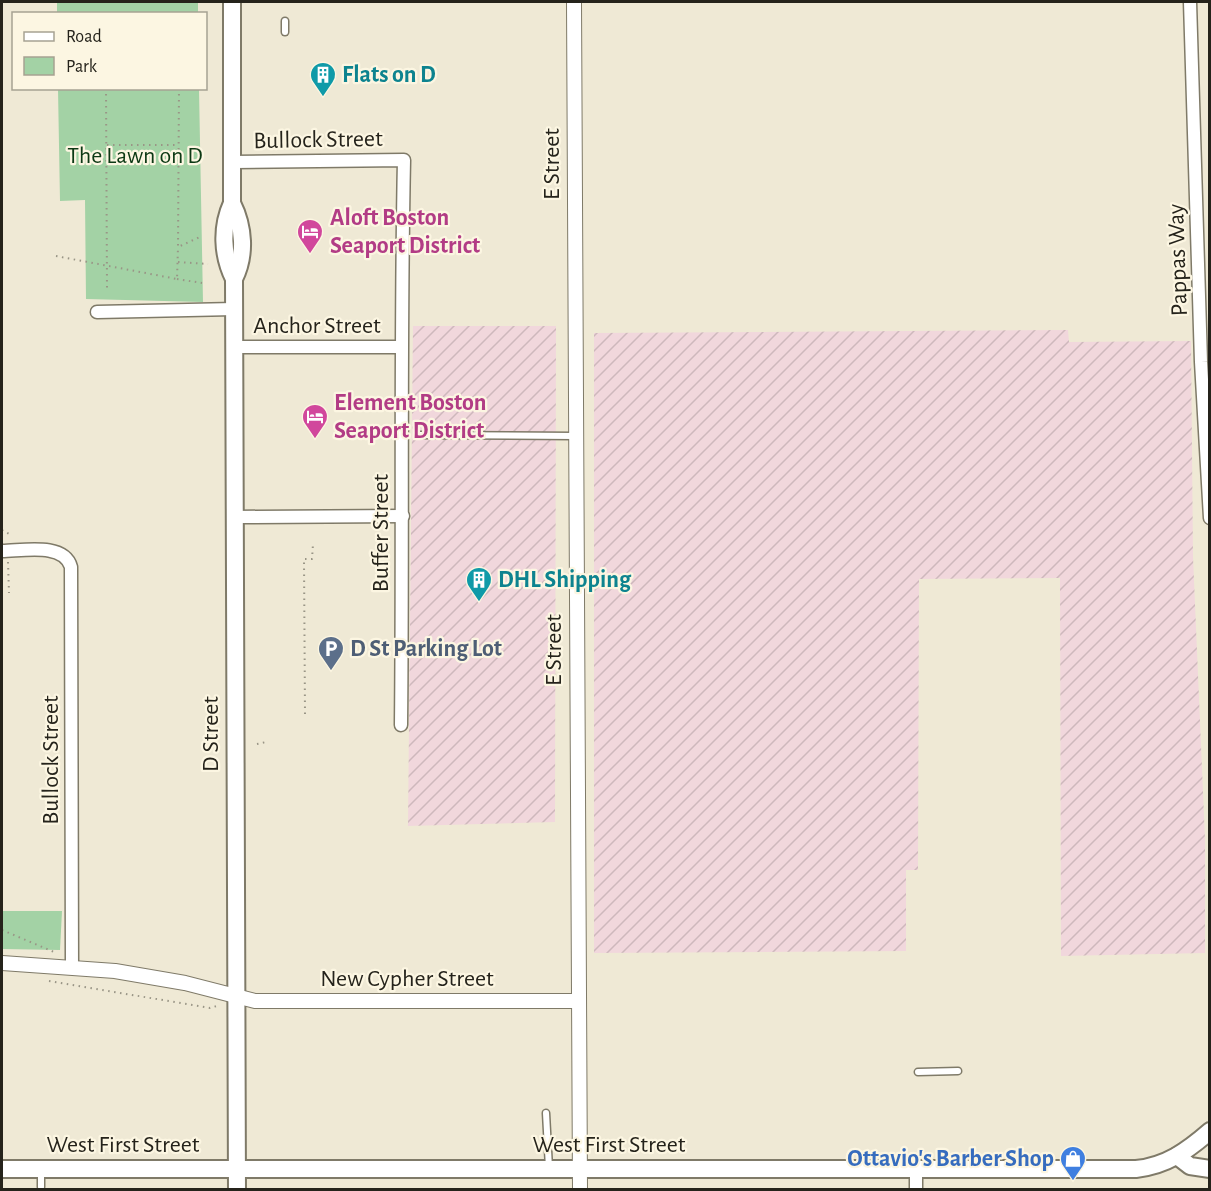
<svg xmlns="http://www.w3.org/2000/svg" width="1211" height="1191" viewBox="0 0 1211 1191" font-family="'Alegreya Sans',sans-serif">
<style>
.industrial{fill:url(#industrial-furrows)}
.green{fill:#a3d2a5}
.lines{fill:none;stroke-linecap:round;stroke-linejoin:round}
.service-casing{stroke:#7f7a68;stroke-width:9}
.minor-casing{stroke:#7f7a68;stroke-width:15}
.tertiary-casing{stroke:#7f7a68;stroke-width:16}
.secondary-casing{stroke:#7f7a68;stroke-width:20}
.path{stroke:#999586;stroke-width:2;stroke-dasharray:1.5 4.5;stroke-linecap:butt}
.service{stroke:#fff;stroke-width:6}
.minor{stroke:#fff;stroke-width:12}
.tertiary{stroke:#fff;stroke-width:14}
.secondary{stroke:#fff;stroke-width:16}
.labels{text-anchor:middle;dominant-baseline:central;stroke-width:4.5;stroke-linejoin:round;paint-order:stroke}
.culture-label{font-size:24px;font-weight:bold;fill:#0d838f;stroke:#fcf6e2;text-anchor:start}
.street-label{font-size:24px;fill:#25231b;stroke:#fcf6e2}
.park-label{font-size:24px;fill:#0c3914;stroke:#fcf6e2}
.hotel-label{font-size:24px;font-weight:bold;fill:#b23c85;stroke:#fcf6e2;text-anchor:start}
.service-label{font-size:24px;font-weight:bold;fill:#4e5e75;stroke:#fcf6e2;text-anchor:start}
.shop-label{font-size:24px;font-weight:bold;fill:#366cbe;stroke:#fcf6e2;text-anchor:end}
</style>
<defs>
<pattern id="industrial-furrows" width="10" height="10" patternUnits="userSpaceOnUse" patternTransform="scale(1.5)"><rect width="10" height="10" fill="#f1d7dc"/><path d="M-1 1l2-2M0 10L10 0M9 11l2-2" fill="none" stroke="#ceb8bc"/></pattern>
</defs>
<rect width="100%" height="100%" fill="#efe9d5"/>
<g class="industrial">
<polygon points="413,326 556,326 555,822 408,826"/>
<polygon points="1068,330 1069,342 1191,341 1193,557 1205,839 1205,953 1061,956 1060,578 919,579 918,870 906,870 906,951 594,953 594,333"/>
</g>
<g class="green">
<rect x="57" y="2" width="141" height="11"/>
<polygon points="58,89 199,89 203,302 86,299 85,200 60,201"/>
<polygon points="2,911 62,911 60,950 2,949"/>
</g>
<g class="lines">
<defs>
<g id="service">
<polyline points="285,32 285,21"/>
<polyline points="420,435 575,436"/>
<polyline points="918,1072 958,1071"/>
<polyline points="546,1113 549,1168"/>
<polyline points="41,1187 41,1170"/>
</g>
<g id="minor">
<polyline points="1190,2 1201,362 1210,518"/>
<path d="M234 162 404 160C400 349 403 537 401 725"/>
<polyline points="97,312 234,309"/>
<polyline points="234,347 400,347"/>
<polyline points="235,517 403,516"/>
<path d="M2 551C22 551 64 542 71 567L72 967"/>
<polyline points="916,1169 916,1190"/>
</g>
<g id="tertiary">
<polyline points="574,2 580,1190"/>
<polyline points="2,963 115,971 185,983 255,1001 579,1001"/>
</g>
<g id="secondary">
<path d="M232 2V203C221 227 222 255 234 279"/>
<path d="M232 203C244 227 246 255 234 279L237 1190"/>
<polyline points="1177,1156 1190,1166 1210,1169"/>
<path d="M2 1169H1136C1166 1166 1187 1151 1210 1131"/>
</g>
</defs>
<use href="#service" class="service-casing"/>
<use href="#minor" class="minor-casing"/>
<use href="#tertiary" class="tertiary-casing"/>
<use href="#secondary" class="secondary-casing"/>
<g class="path">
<polyline points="1209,2 1210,5"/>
<polyline points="56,13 101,14"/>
<polyline points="106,88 107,288"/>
<polyline points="179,88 178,247 202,236"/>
<polyline points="107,145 179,145"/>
<polyline points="56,256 177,279 178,247"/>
<polyline points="178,262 208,264"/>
<polyline points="177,279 202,283"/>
<polyline points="2,530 9,534 9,538"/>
<polyline points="8,562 9,593"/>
<polyline points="305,714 304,559 312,559 313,544"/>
<polyline points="257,744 266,742"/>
<polyline points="2,930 54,952"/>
<polyline points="49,981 210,1008 220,1005"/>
</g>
<use href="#service" class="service"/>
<use href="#minor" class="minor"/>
<use href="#tertiary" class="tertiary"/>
<use href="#secondary" class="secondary"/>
</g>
<defs>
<symbol id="building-pin" viewBox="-11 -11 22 30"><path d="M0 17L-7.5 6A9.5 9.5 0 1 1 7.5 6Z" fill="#0f9aa8" stroke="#fcf6e2"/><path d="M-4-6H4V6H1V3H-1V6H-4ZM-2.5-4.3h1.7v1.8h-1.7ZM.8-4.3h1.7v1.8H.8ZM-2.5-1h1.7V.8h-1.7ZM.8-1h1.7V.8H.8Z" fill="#fff"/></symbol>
<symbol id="hotel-pin" viewBox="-11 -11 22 30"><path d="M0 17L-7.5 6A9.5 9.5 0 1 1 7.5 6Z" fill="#d1479c" stroke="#fcf6e2"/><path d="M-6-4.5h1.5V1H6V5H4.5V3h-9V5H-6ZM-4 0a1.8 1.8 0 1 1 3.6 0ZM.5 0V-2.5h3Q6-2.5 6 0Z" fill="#fff"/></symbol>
<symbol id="parking-pin" viewBox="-11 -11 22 30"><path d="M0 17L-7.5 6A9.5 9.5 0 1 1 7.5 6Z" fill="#5c6f8a" stroke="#fcf6e2"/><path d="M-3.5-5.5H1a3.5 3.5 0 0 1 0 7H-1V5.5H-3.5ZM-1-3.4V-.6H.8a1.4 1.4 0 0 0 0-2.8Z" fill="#fff"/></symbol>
<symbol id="shop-pin" viewBox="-11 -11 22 30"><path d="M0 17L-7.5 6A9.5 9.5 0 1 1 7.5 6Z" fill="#3f7fe0" stroke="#fcf6e2"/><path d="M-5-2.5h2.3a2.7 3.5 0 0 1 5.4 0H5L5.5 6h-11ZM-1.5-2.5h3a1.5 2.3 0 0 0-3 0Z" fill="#fff"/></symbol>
</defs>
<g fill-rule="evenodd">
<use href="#building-pin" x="308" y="60" width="30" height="40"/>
<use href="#hotel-pin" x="295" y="217" width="30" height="40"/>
<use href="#hotel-pin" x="300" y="402" width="30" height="40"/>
<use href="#building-pin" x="464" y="565" width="30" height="40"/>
<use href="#parking-pin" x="316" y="634" width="30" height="40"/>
<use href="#shop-pin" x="1058" y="1144" width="30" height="40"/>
</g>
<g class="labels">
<g class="culture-label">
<text x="342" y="75">Flats on D</text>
<text x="498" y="580">DHL Shipping</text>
</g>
<g class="street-label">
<text transform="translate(318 140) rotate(-1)">Bullock Street</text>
<text transform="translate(552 164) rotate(-90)">E Street</text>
<text transform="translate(1178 260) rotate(-92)">Pappas Way</text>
<text x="317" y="326">Anchor Street</text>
<text transform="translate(381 533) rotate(-90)">Buffer Street</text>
<text transform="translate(554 650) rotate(-90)">E Street</text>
<text transform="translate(211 734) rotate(-90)">D Street</text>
<text transform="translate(51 760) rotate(-90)">Bullock Street</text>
<text x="407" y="979">New Cypher Street</text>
<text x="123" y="1145">West First Street</text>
<text x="609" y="1145">West First Street</text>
</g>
<g class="park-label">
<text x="135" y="156">The Lawn on D</text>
</g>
<g class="hotel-label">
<text x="330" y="218">Aloft Boston<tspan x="330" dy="28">Seaport District</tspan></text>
<text x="334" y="403">Element Boston<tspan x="334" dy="28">Seaport District</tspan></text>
</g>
<g class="service-label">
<text x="350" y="649">D St Parking Lot</text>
</g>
<g class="shop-label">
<text x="1054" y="1159">Ottavio's Barber Shop</text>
</g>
</g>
<rect width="1211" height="1191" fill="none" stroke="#25231b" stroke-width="6"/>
<rect x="12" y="12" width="195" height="78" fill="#fcf6e2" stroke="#a6a292" stroke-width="1.5"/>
<rect x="24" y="32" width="30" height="9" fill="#ffffff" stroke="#a6a292" stroke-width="1.5"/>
<text x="66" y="42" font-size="18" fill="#25231b">Road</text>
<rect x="24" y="57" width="30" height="18" fill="#a3d2a5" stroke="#a6a292" stroke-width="1.5"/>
<text x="66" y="72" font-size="18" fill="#25231b">Park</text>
</svg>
